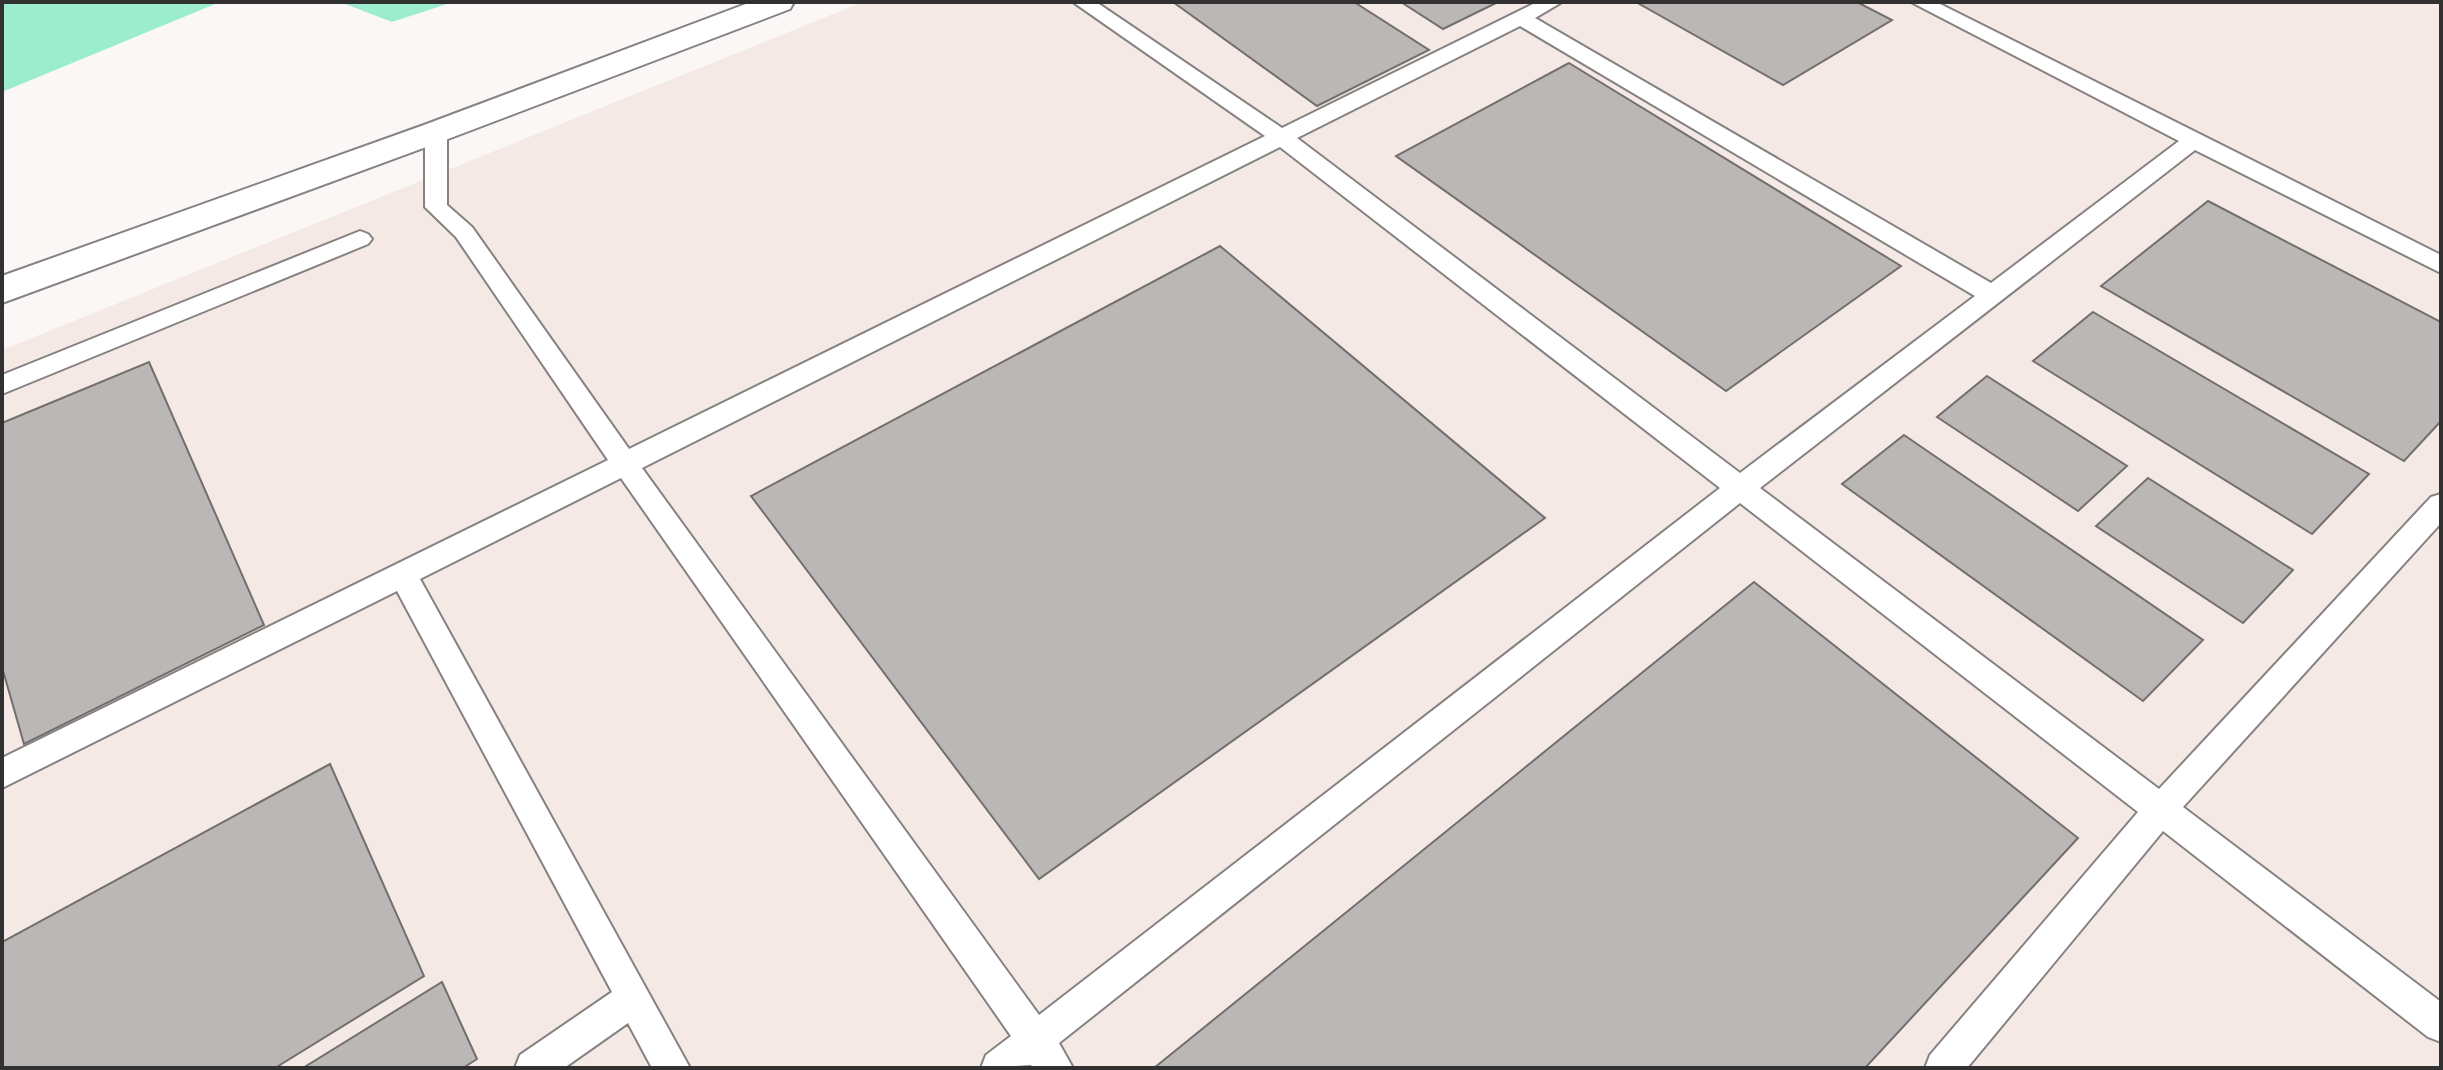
<svg xmlns="http://www.w3.org/2000/svg" width="2443" height="1070" viewBox="0 0 2443 1070" font-family="'DM Sans',sans-serif">
<style>
.built{fill:#f5e9e5}
.water{fill:#9bedce}
.building{fill:#bbb7b6;stroke:#726f6d;stroke-width:2}
.lines{fill:none;stroke-linecap:round;stroke-linejoin:round}
.service-casing{stroke:#868281;stroke-width:4}
.minor-casing{stroke:#868281;stroke-width:4}
.service{fill:#fff;fill-rule:evenodd}
.minor{fill:#fff;fill-rule:evenodd}
</style>
<rect width="100%" height="100%" fill="#fbf7f6"/>
<polygon class="built" points="863,2 2441,2 2441,1068 2,1068 2,350"/>
<g class="water">
<polygon points="2,2 220,2 2,92"/>
<polygon points="340,2 453,2 392,22"/>
</g>
<g class="building">
<polygon points="1173,2 1354,2 1429,50 1317,106"/>
<polygon points="1401,2 1498,2 1443,29"/>
<polygon points="1636,2 1857,2 1892,20 1783,85"/>
<polygon points="1569,63 1901,266 1726,391 1396,156"/>
<polygon points="2208,201 2441,322 2441,421 2404,461 2101,286"/>
<polygon points="1220,246 1545,518 1039,879 751,496"/>
<polygon points="2093,312 2369,474 2312,534 2033,361"/>
<polygon points="149,362 264,625 24,744 2,667 2,423"/>
<polygon points="1987,376 2127,466 2078,511 1937,417"/>
<polygon points="1904,435 2203,640 2143,701 1842,484"/>
<polygon points="2148,478 2293,570 2243,623 2096,526"/>
<polygon points="1754,582 2078,838 1865,1068 1154,1068"/>
<polygon points="330,764 424,976 275,1068 2,1068 2,942"/>
<polygon points="442,982 477,1059 463,1068 303,1068"/>
</g>
<g class="lines">
<defs>
<g id="service">
<path d="M1073 2H1096L1282 128 1537 2H1562L1535 18 1991 283 2179 141 1911 2H1936L2441 255V273L2195 150 1760 488 2159 789 2431 497 2441 494V523L2183 807 2441 1002V1042L2428 1037 2163 831 1967 1068H1925L1930 1055 2138 812 1740 503 1059 1043 1073 1068H1033L1031 1065 981 1068 986 1055 1011 1036 621 478 420 579 690 1068H652L628 1023 564 1068H515L520 1055 612 992 397 591 2 788V758L608 460 456 237 425 207V132L428 127H444L447 132V205L472 227 629 449 1265 136ZM1520 26 1975 296 1740 473 1297 138ZM1280 147 1720 488 1039 1015 642 468Z"/>
<polygon points="360,231 368,234 372,239 368,244 2,394 2,375"/>
</g>
<polygon id="minor" points="751,2 794,2 790,9 448,139 2,303 2,276 424,125"/>
</defs>
<use href="#service" class="service-casing"/>
<use href="#minor" class="minor-casing"/>
<use href="#service" class="service"/>
<use href="#minor" class="minor"/>
</g>
<rect width="2443" height="1070" fill="none" stroke="#323131" stroke-width="8"/>
</svg>
